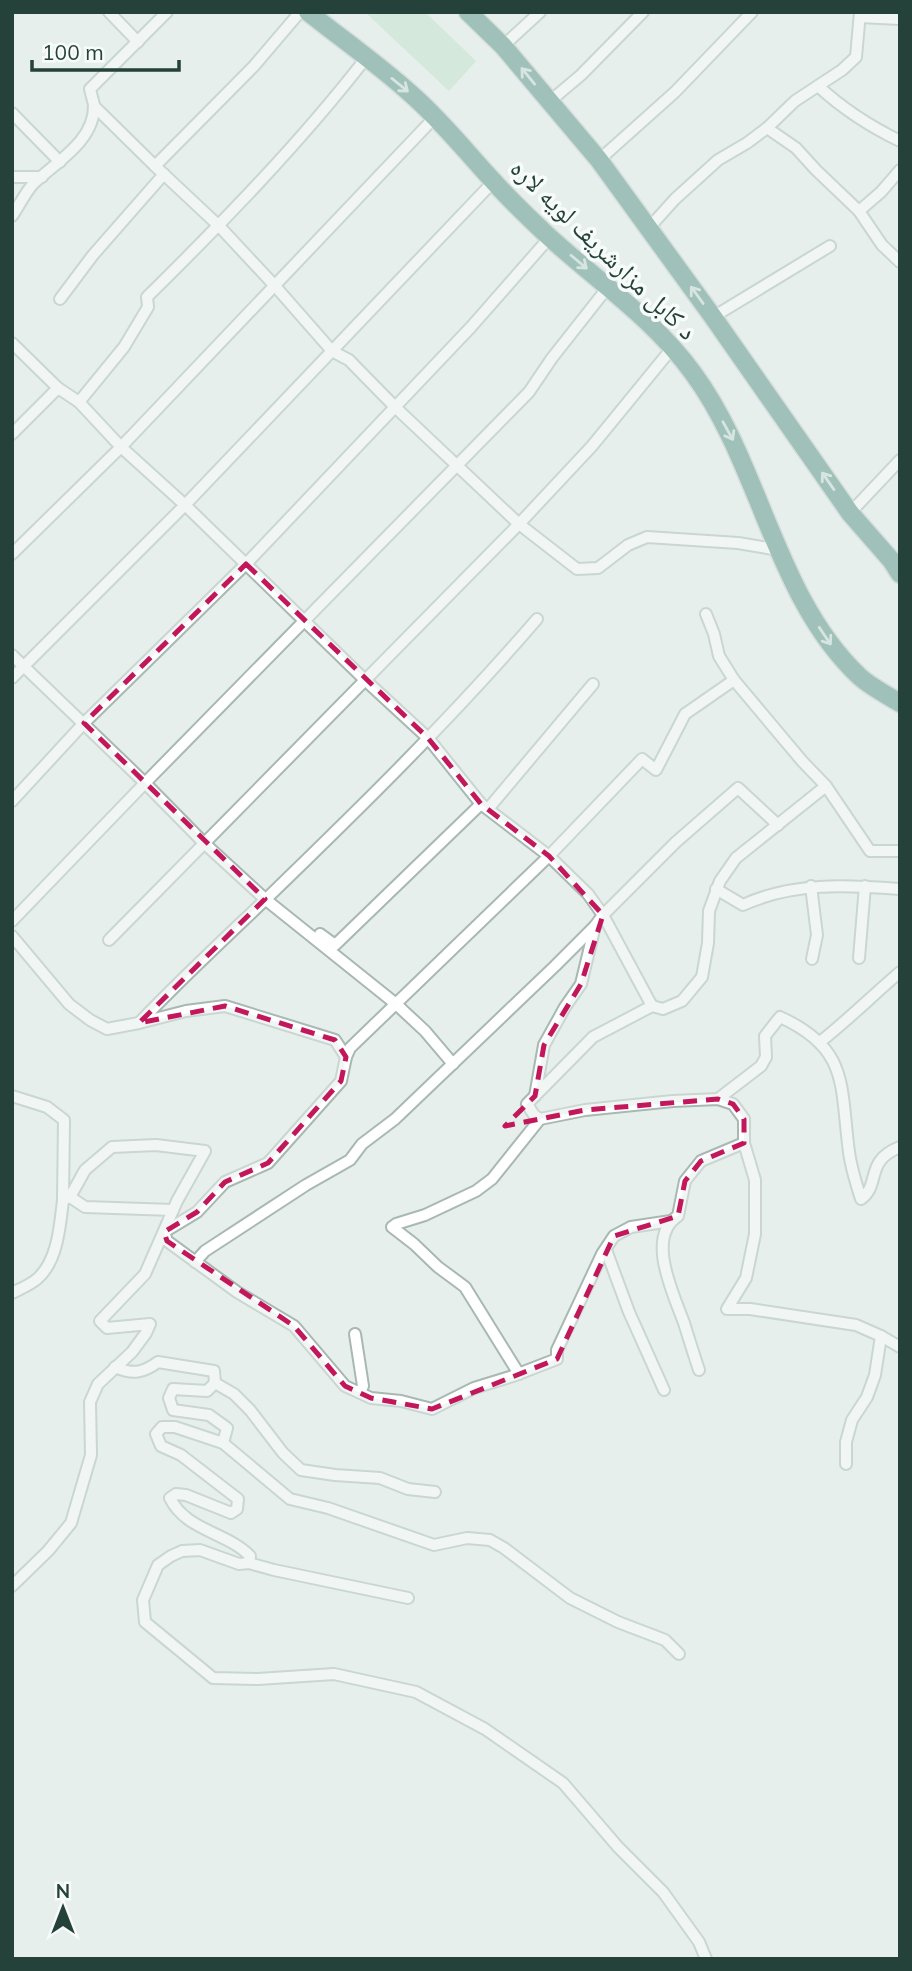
<svg xmlns="http://www.w3.org/2000/svg" width="912" height="1971" viewBox="0 0 912 1971" font-family="Mulish,'Noto Naskh Arabic',sans-serif">
<style>
.green{fill:#bfe0c8}
.lines{fill:none;stroke-linecap:round;stroke-linejoin:round}
.minor-casing{stroke:#a8b8b2;stroke-width:14}
.trunk-casing{stroke:#c2cac8;stroke-width:21}
.minor{stroke:#fff;stroke-width:10}
.trunk{stroke:#4c8a7c;stroke-width:18}
.oneway{stroke:#c4d9d4}
.marked{fill:none;stroke:#c2185b;stroke-width:5;stroke-dasharray:14 9;stroke-linejoin:round}
.labels{text-anchor:middle;dominant-baseline:central;stroke-width:7;stroke-linejoin:round;paint-order:stroke}
.street-label{font-size:26px;fill:#24423a;stroke:#f7fbf9}
</style>
<rect width="100%" height="100%" fill="#e6efeb"/>
<polygon class="green" points="365,12 425,12 476,61 449,91"/>
<g class="lines">
<defs>
<g id="minor">
<polyline points="109,12 138,42"/>
<polyline points="860,17 900,19"/>
<polyline points="503,46 540,12"/>
<path d="M818 86C843 109 869 126 900 141"/>
<polyline points="549,102 581,75 643,12"/>
<polyline points="94,106 155,166 219,226 275,286 332,351 349,360 395,407 519,524 577,569 598,568 628,545 647,537 738,543 779,550"/>
<polyline points="12,113 60,162"/>
<polyline points="767,128 796,148 816,170 859,211 882,245 900,262"/>
<polyline points="599,160 675,92 752,12"/>
<polyline points="155,166 254,66 300,12"/>
<polyline points="12,177 42,177"/>
<polyline points="859,211 881,192 900,170"/>
<path d="M12 216C19 206 25 193 33 184 56 162 95 141 94 105 93 100 91 94 90 89L167 12"/>
<polyline points="648,229 675,199 718,160 747,143 767,128 795,101 842,70 856,57 860,12"/>
<polyline points="60,299 93,255 164,174"/>
<polyline points="713,317 830,246"/>
<polyline points="12,343 58,388 79,402 121,447 185,505 364,679 428,738 481,804 549,856 588,894 603,915 652,1006"/>
<path d="M79 402 124 347 148 307 147 297C224 221 300 143 366 58"/>
<polyline points="12,434 58,388"/>
<polyline points="850,513 900,460"/>
<polyline points="12,554 121,447 435,117"/>
<polyline points="706,614 714,634 719,656 734,680 802,761 826,786 870,851 900,851"/>
<polyline points="12,655 145,783 204,843 265,899 396,1004 425,1031 453,1064"/>
<polyline points="12,678 185,505 493,182"/>
<polyline points="826,786 736,858 720,881 709,911 708,943 702,977 682,1001 663,1009 652,1006 593,1037 527,1104 534,1115 540,1119 585,1110 673,1101 718,1099 733,1104 744,1119 744,1143 755,1180 755,1234 746,1278 727,1309 750,1309 856,1325 881,1336 875,1375 867,1397 852,1420 846,1442 846,1464"/>
<polyline points="12,801 84,723 246,564 471,327 550,237"/>
<polyline points="488,809 593,684"/>
<polyline points="811,886 817,935 812,959"/>
<path d="M716 889 743 905C793 882 846 885 900 889"/>
<polyline points="12,921 145,783 529,392 552,358 608,287"/>
<polyline points="320,934 335,945 481,804"/>
<polyline points="12,936 69,1004 90,1020 107,1029 139,1023 186,1011 225,1006 335,1040 346,1057"/>
<polyline points="109,940 519,524 592,446 673,347"/>
<polyline points="859,958 865,886"/>
<path d="M139 1023C179 981 222 941 264 901 358 810 452 718 537 619"/>
<path d="M820 1042C848 1020 873 995 900 972"/>
<polyline points="12,1096 47,1107 64,1120 63,1200 70,1197 85,1170 112,1147 156,1145 205,1151 177,1201 145,1274 100,1321 107,1328 150,1324 146,1333 132,1352 98,1384 90,1402 91,1455 71,1523 48,1551 12,1586"/>
<polyline points="535,1096 544,1045 565,1007 581,984 595,926"/>
<path d="M718 1099 761 1066 766 1057 765 1036 780 1017C850 1049 840 1086 849 1152 851 1168 856 1183 861 1199 881 1185 864 1161 900 1147"/>
<polyline points="70,1197 85,1207 173,1210"/>
<polyline points="671,1221 631,1227 614,1236 602,1254 557,1350 557,1359 513,1376 474,1388 432,1409 401,1401 371,1398 345,1386 294,1326 237,1292 167,1241 164,1232 197,1212 225,1182 268,1163 341,1081 346,1057 350,1048 549,856 642,759 656,770 685,714 734,680"/>
<polyline points="606,1250 629,1312 664,1390"/>
<polyline points="195,1262 205,1251 306,1185 350,1160 362,1144 395,1119 555,966 595,926 603,915 676,842 738,788 778,825"/>
<path d="M12 1293C20 1289 30 1285 37 1279 58 1261 60 1225 63 1200"/>
<polyline points="355,1334 363,1386 360,1392"/>
<polyline points="881,1336 900,1347"/>
<path d="M115 1367C133 1375 143 1373 158 1362L214 1371 215 1383 207 1391 173 1389 169 1398 173 1410 209 1415 227 1428 223 1443 175 1427H162L156 1434 161 1446 181 1455 238 1499 237 1509 231 1513 186 1495 176 1494 170 1498C186 1531 227 1532 250 1556L249 1563 239 1564 200 1550 182 1551 171 1556 158 1565 143 1600 145 1622 213 1678 258 1679 334 1674 416 1692 485 1729 563 1783 618 1847 663 1892 699 1942 706 1959"/>
<path d="M699 1370C694 1355 689 1339 684 1323 674 1295 645 1237 678 1216L685 1181 701 1161 744 1143"/>
<polyline points="519,1374 465,1287 438,1267 414,1244 392,1227 396,1224 425,1215 476,1191 492,1179 540,1119"/>
<polyline points="215,1383 234,1394 250,1410 283,1453 301,1470 335,1475 380,1478 408,1489 435,1492"/>
<polyline points="223,1443 290,1499 328,1508 434,1545 467,1538 490,1540 504,1548 570,1598 618,1622 665,1640 679,1654"/>
<polyline points="249,1563 274,1570 408,1598"/>
</g>
<g id="trunk">
<path d="M308 12C342 39 379 65 411 94 442 121 467 153 495 183 511 201 529 218 547 235 596 280 653 318 693 373 761 465 775 598 860 677 871 687 887 695 900 703"/>
<polyline points="468,12 503,46 599,160 713,317 850,513 891,560 900,574"/>
</g>
</defs>
<use href="#minor" class="minor-casing"/>
<use href="#trunk" class="trunk-casing"/>
<use href="#minor" class="minor"/>
<use href="#trunk" class="trunk"/>
</g>
<defs><path id="oneway-shaft" d="M-6 0H5M1.5-3L5.5 0L1.5 3" fill="none" stroke-width="1.6" stroke-linecap="round" stroke-linejoin="round" transform="scale(1.75)"/></defs>
<g class="oneway">
<use href="#oneway-shaft" transform="translate(528 76) rotate(-129)"/>
<use href="#oneway-shaft" transform="translate(400 85) rotate(39)"/>
<use href="#oneway-shaft" transform="translate(579 262) rotate(40)"/>
<use href="#oneway-shaft" transform="translate(697 295) rotate(-126)"/>
<use href="#oneway-shaft" transform="translate(728 431) rotate(61)"/>
<use href="#oneway-shaft" transform="translate(828 481) rotate(-125)"/>
<use href="#oneway-shaft" transform="translate(825 636) rotate(56)"/>
</g>
<path d="M0 0H912V1971H0ZM246 564 428 738 481 804 549 856 603 915 581 984 544 1045 535 1096 505 1126 585 1110 718 1099 733 1104 744 1119V1143L701 1161 685 1181 678 1216 614 1236 557 1359 432 1409 371 1398 345 1386 294 1326 167 1241 164 1232 197 1212 225 1182 268 1163 341 1081 346 1057 335 1040 225 1006 139 1023 265 899 84 723Z" fill="#e6efeb" fill-opacity=".55" fill-rule="evenodd"/>
<path class="marked" d="M246 564 428 738 481 804 549 856 603 915 581 984 544 1045 535 1096 505 1126 585 1110 718 1099 733 1104 744 1119V1143L701 1161 685 1181 678 1216 614 1236 557 1359 432 1409 371 1398 345 1386 294 1326 167 1241 164 1232 197 1212 225 1182 268 1163 341 1081 346 1057 335 1040 225 1006 139 1023 265 899 84 723Z"/>
<g class="labels">
<g class="street-label">
<text transform="translate(604 249) rotate(44)">د کابل مزارشریف لویه لاره</text>
</g>
</g>
<rect width="912" height="1971" fill="none" stroke="#24423a" stroke-width="28"/>
<g transform="translate(63 1908)" stroke="#f7fbf9" stroke-width="5" paint-order="stroke">
<path d="M0-5L12 26L0 18L-12 26Z" fill="#24423a"/>
<text y="-10" font-size="19" font-weight="bold" text-anchor="middle" fill="#24423a">N</text>
</g>
<path d="M32 60v10h147v-10" fill="none" stroke="#24423a" stroke-width="3.5"/>
<text x="42" y="60" font-size="21" fill="#24423a" stroke="#f7fbf9" stroke-width="5" paint-order="stroke">100 m</text>
</svg>
